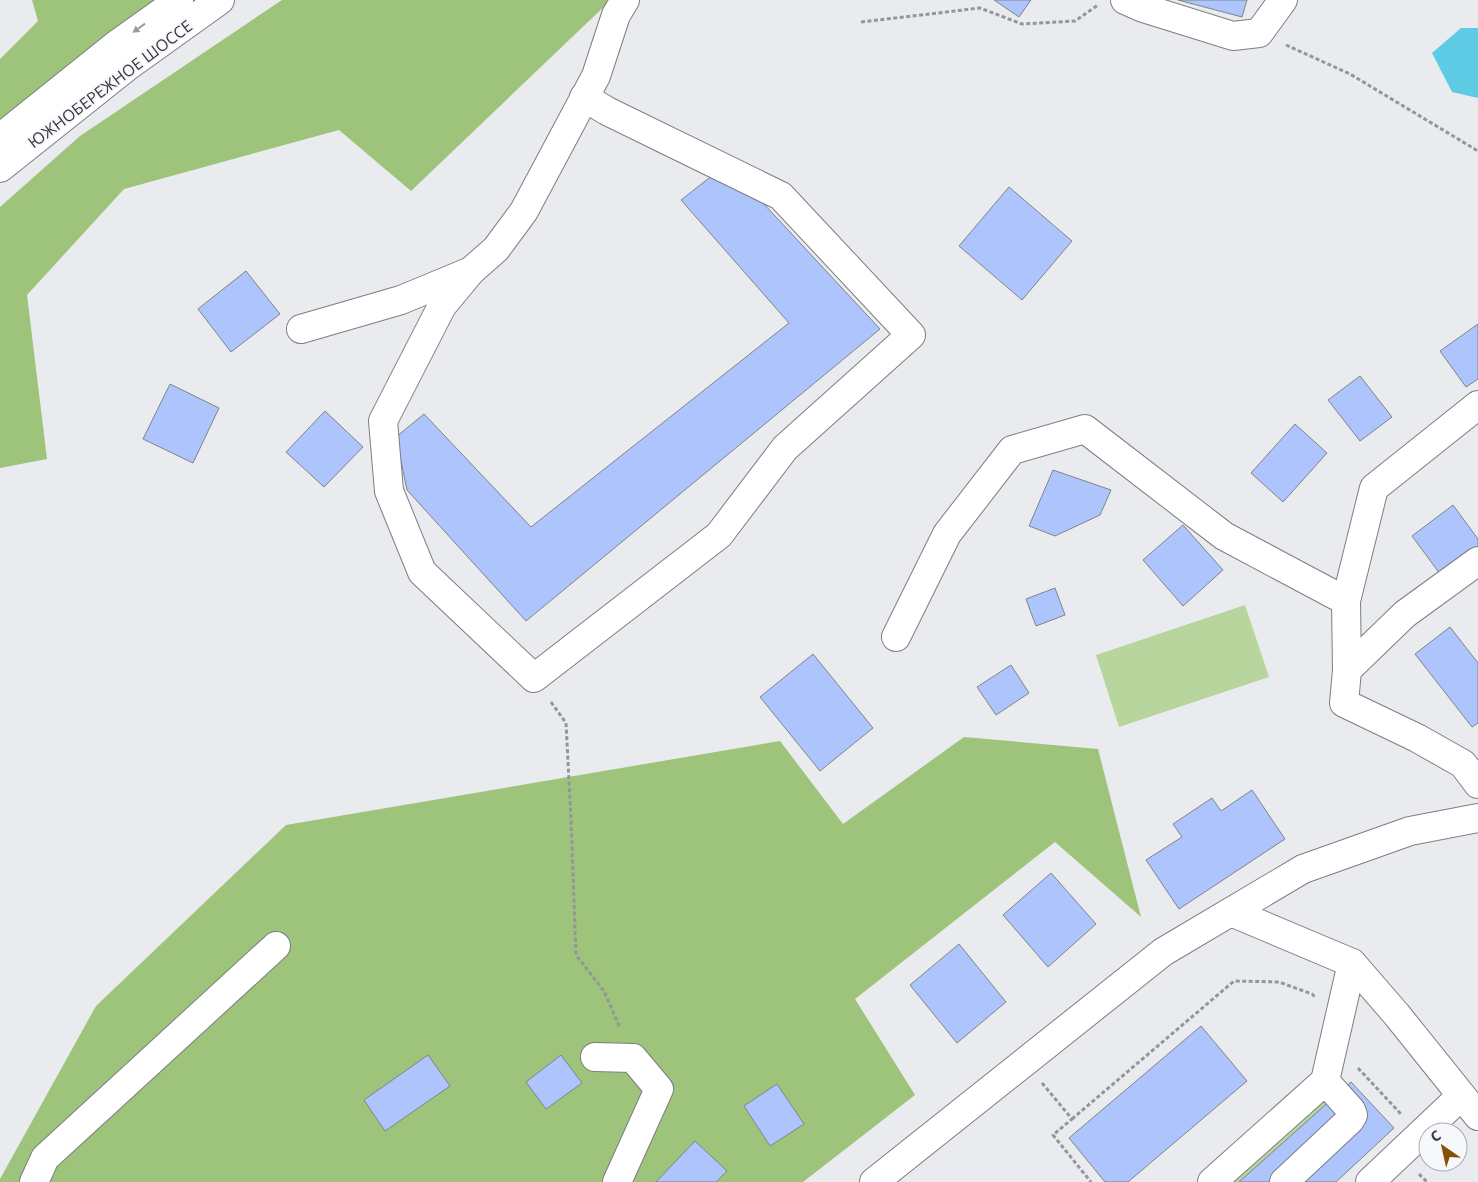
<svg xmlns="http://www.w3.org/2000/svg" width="1478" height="1182" viewBox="0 0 1478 1182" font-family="'Open Sans',sans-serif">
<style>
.green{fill:#b7d59c}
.forest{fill:#9ec37b}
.water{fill:#5ecbe5}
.building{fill:#aec4fd;stroke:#818386}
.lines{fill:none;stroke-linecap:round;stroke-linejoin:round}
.minor-casing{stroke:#7c7e82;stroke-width:30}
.highway-casing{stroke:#7c7e82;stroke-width:30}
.path{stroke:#949699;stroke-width:3;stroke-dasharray:4 2.5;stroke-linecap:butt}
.minor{stroke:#fff;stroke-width:28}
.highway{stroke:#fff;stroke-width:28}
.oneway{fill:#9c9c9d}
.labels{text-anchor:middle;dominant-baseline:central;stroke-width:4;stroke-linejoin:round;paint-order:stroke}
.street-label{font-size:16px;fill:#38393b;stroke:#f6f8fc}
</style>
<rect width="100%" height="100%" fill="#e9ebef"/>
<g class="green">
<polygon points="1245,605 1269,677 1119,727 1096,655"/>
<polygon points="1323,1094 1341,1114 1268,1182 1226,1182"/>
</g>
<g class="forest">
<polygon points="32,0 157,0 0,120 0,59 38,21"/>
<polygon points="282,0 611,0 411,191 339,130 124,189 27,295 47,459 0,468 0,207 80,136"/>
<polygon points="964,737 1098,749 1141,917 1055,842 855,999 915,1095 803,1182 0,1182 0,1179 96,1006 286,825 780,741 843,824"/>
</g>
<polygon class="water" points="1461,28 1478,28 1478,98 1452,92 1432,53"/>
<g class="building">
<polygon points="994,0 1031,0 1019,17"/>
<polygon points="1178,0 1247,0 1242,17"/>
<polygon points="713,175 763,203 880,329 526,621 407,490 396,437 424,414 531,527 789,323 681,200"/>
<polygon points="1009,187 1072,241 1022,300 959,246"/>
<polygon points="246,271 280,314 231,352 198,309"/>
<polygon points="1478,324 1478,379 1466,387 1440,351"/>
<polygon points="1360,376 1392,417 1360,441 1328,400"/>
<polygon points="170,384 219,408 193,463 143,439"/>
<polygon points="325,411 363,447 324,487 286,452"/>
<polygon points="1295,424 1327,453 1283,502 1251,473"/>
<polygon points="1053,470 1111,490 1100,515 1055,536 1029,526"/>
<polygon points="1453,505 1478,539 1478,552 1443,578 1412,536"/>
<polygon points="1183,525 1223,570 1183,606 1143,560"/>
<polygon points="1055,588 1065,615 1036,626 1026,599"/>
<polygon points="1450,627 1478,663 1478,723 1472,727 1415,654"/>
<polygon points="813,654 873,728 820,771 760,697"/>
<polygon points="1011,665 1029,693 996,715 977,687"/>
<polygon points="1252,790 1285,839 1179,909 1146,860 1182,837 1173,824 1212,798 1221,811"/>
<polygon points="1051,873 1096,924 1048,967 1003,915"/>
<polygon points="959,944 1006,1002 957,1043 910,985"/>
<polygon points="1201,1026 1247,1081 1128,1182 1105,1182 1069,1138"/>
<polygon points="428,1055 450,1086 385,1131 364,1100"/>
<polygon points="561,1055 582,1083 546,1109 526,1082"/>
<polygon points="1351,1082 1394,1128 1336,1182 1239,1182"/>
<polygon points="777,1084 804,1124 770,1146 744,1106"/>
<polygon points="695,1141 727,1171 716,1182 656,1182"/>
</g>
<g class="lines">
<defs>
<g id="minor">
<polyline points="1125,0 1143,8 1233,36 1259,33 1283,0"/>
<polyline points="471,271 442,306 383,421 389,491 422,572 534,678 719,535 785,448 911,335 781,196 607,111 584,97"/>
<polyline points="301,329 401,300 471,271 496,249 524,211 596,76 616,15 625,0"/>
<polyline points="1346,601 1374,488 1478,405"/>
<polyline points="896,637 947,534 1012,450 1085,429 1224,536 1346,601 1347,670 1344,703 1417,738 1463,764 1478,784"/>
<polyline points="1347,670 1405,614 1478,561"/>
<polyline points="1231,912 1352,963 1397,1015 1478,1116"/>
<polyline points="595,1057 633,1058 659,1089 617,1182"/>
<polyline points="34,1182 45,1158 276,946"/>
<polyline points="874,1182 1163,952 1303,869 1410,831 1478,818"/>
<polyline points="1212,1182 1325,1081 1352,963"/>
<polyline points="1284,1182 1350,1120 1353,1115 1351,1110 1325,1081"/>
<polyline points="1370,1182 1461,1096"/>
</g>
<g id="highway">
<polyline points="0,138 116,45 179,0"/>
<polyline points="0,168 128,66 220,0"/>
</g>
</defs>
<use href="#minor" class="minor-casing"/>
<use href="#highway" class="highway-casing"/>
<g class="path">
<polyline points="861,22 980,8 1022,24 1075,21 1098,5"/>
<polyline points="1286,45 1350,74 1478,151"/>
<polyline points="551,702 566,723 571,819 576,955 604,991 620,1028"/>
<polyline points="1358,1068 1401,1114"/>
<polyline points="1042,1083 1072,1119 1053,1135 1091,1182"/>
<polyline points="1072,1119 1234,981 1279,982 1312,994 1315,997"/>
<polyline points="1419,1174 1427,1182"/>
</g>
<use href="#minor" class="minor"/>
<use href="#highway" class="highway"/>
</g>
<defs><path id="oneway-solid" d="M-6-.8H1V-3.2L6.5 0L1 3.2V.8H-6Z" transform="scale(1.25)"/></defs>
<use class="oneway" href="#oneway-solid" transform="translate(139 28) rotate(144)"/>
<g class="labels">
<g class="street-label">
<text transform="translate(110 84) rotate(-37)">ЮЖНОБЕРЕЖНОЕ ШОССЕ</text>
</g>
</g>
<g transform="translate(1443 1147) rotate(326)"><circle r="24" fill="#f6f8fc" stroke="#aaacaf"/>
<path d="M0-4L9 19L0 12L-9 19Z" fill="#885002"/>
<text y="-8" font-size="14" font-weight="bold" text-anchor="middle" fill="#38393b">С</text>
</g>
</svg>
